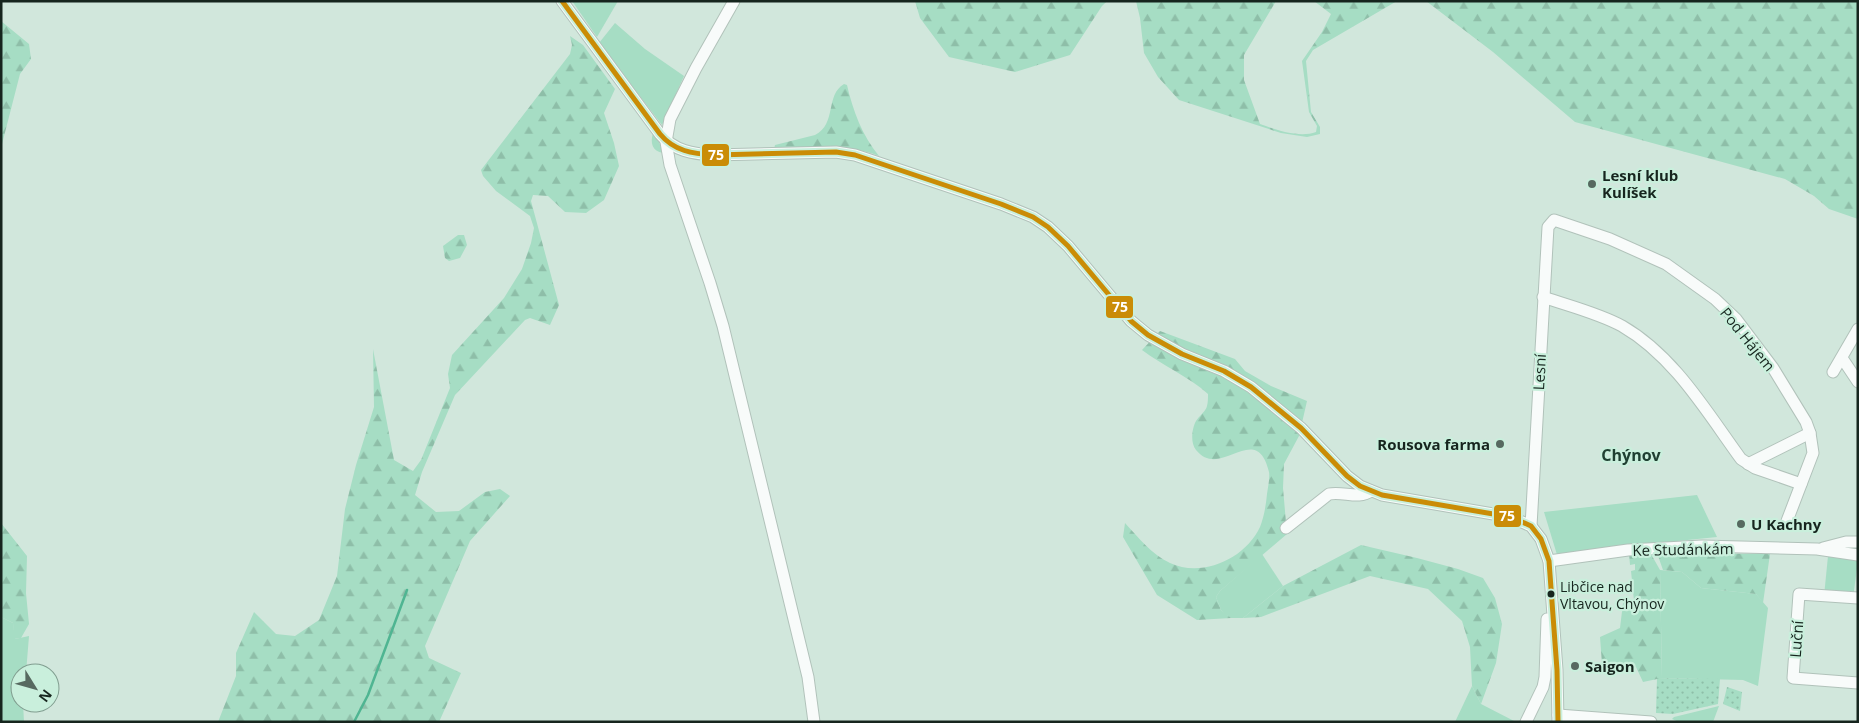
<svg xmlns="http://www.w3.org/2000/svg" width="1859" height="723" viewBox="0 0 1859 723" font-family="'Open Sans',sans-serif">
<style>
.grass{fill:#a6ddc4}
.forest{fill:url(#forest-firs)}
.park{fill:url(#park-dots)}
.lines{fill:none;stroke-linecap:round;stroke-linejoin:round}
.stream{stroke:#4fb592;stroke-width:2.5}
.minor-casing{stroke:#b1c2ba;stroke-width:13}
.minor{stroke:#f8fbfa;stroke-width:11}
.bus-1-casing{stroke:#c9efdc;stroke-width:9}
.bus-1{stroke:#ca8c06;stroke-width:5}
.poi-dot{fill:#576960;stroke:#c9efdc;stroke-width:2}
.bus-dot{fill:#16251e;stroke:#c9efdc;stroke-width:2}
.labels{text-anchor:middle;dominant-baseline:central;stroke-width:4.5;stroke-linejoin:round;paint-order:stroke}
.bus-label{font-size:14px;fill:#16251e;stroke:#c9efdc;text-anchor:start}
.poi-label{font-size:15px;font-weight:bold;fill:#16251e;stroke:#c9efdc;text-anchor:start}
.street-label{font-size:15px;fill:#16251e;stroke:#c9efdc}
.neighbourhood-label{font-size:16px;font-weight:bold;fill:#1f4032;stroke:#c9efdc}
.line-badge{stroke:#c9efdc;stroke-width:2}
.badge-label{font-size:14px;text-anchor:middle;font-weight:bold;fill:#fff}
</style>
<defs>
<pattern id="forest-firs" width="22" height="20" patternUnits="userSpaceOnUse" patternTransform="scale(1.25)"><rect width="22" height="20" fill="#a6ddc4"/><path d="M5 1l3.5 6h-7zM16 11l3.5 6h-7z" fill="#8ebea8"/></pattern>
<pattern id="park-dots" width="8" height="8" patternUnits="userSpaceOnUse" patternTransform="scale(1.25)"><rect width="8" height="8" fill="#a6ddc4"/><path d="M2 2h.1M6 6h.1" fill="none" stroke="#8ebea8" stroke-width="1.8" stroke-linecap="round"/></pattern>
</defs>
<rect width="100%" height="100%" fill="#d1e7dc"/>
<g class="grass">
<polygon points="572,1 618,1 597,37"/>
<polygon points="615,23 645,49 684,76 662,125 599,43"/>
<path d="M653 133 659 142 663 153C652 151 650 143 653 133Z"/>
<polygon points="1697,495 1717,537 1628,546 1558,558 1544,512"/>
<polygon points="1262,554 1283,586 1243,618 1231,618 1225,614 1221,610 1216,597 1220,591"/>
<polygon points="1828,556 1858,561 1853,598 1824,596"/>
<polygon points="1660,570 1682,572 1701,588 1756,594 1768,608 1758,686 1743,680 1662,678"/>
<polygon points="1,617 13,623 15,639 29,636 26,673 20,673 20,703 23,703 24,722 1,722"/>
<polygon points="1472,686 1481,704 1516,722 1455,722"/>
<polygon points="1719,706 1713,722 1679,722 1672,719 1674,717"/>
</g>
<g class="forest">
<polygon points="915,1 1107,1 1102,6 1070,55 1015,72 949,57 920,18"/>
<path d="M1136 1H1276L1244 55V80L1260 124C1277 130 1299 138 1316 132L1317 126 1309 112 1302 61 1322 32 1331 14 1314 1H1397L1313 50 1306 61 1311 112 1320 127V134L1307 137 1281 133 1179 100 1158 77 1144 53 1140 18Z"/>
<polygon points="1426,1 1858,1 1858,219 1829,209 1814,196 1785,179 1575,122 1493,52"/>
<polygon points="1,21 29,44 31,59 20,74 1,148"/>
<polygon points="570,36 583,45 615,89 604,113 614,143 619,166 604,200 586,213 565,212 548,196 533,195 531,201 559,305 550,325 530,318 525,320 455,395 422,472 415,495 436,512 459,511 485,492 500,489 510,496 470,541 425,646 429,658 461,673 439,722 218,722 236,676 236,653 254,612 276,634 295,636 319,620 337,576 345,509 356,465 374,407 373,349 394,460 413,471 421,460 450,388 448,374 452,355 504,298 522,269 531,243 534,228 530,216 496,191 483,176 481,170 570,54 572,45"/>
<path d="M844 84 847 85C853 111 862 135 879 156 844 142 811 149 774 149L775 145 815 135C837 124 825 95 844 84Z"/>
<polygon points="458,235 464,235 467,245 460,258 449,261 445,258 443,246"/>
<path d="M1160 331 1235 359 1245 371 1271 386 1307 401 1299 436 1284 464 1283 488 1287 534 1220 591 1216 597 1221 610 1231 618 1197 620 1157 595 1123 537 1125 523C1138 537 1152 555 1170 563 1202 578 1245 559 1260 527 1264 517 1266 505 1267 494 1268 487 1270 478 1269 472 1256 419 1221 481 1196 450 1190 443 1192 428 1196 421 1199 416 1206 411 1207 406 1208 402 1208 398 1208 394 1188 376 1163 366 1142 350Z"/>
<polygon points="1,523 27,556 26,593 29,624 21,638 14,639 13,623 1,617"/>
<polygon points="1361,545 1417,558 1458,569 1483,578 1495,598 1502,624 1496,663 1481,704 1472,686 1470,647 1462,621 1428,589 1370,576 1261,617 1243,618 1283,586"/>
<polygon points="1629,553 1651,554 1660,570 1662,678 1643,682 1636,667 1602,664 1600,637 1620,628 1623,603 1634,601 1631,571 1635,570 1635,564 1630,565"/>
<polygon points="1657,553 1770,554 1763,603 1756,594 1701,588 1682,572 1663,570"/>
</g>
<g class="park">
<polygon points="1657,678 1720,679 1718,704 1673,714 1656,713"/>
<polygon points="1727,687 1742,692 1740,711 1723,704"/>
</g>
<g class="lines">
<polyline class="stream" points="354,722 368,695 407,590"/>
<defs>
<g id="minor">
<path d="M562 1 660 134C674 151 693 154 714 155L836 152 855 155 1001 204 1033 217 1048 227 1068 246 1131 321 1148 335 1182 354 1224 371 1251 387 1301 428 1347 476 1360 486 1382 495 1511 517 1531 526 1541 539 1549 561 1557 670 1558 722"/>
<polyline points="734,1 696,68 670,119 666,142 670,165 710,283 723,326 808,677 814,722"/>
<path d="M1543 297C1569 306 1598 313 1622 326 1674 356 1706 411 1741 459L1755 468 1801 484"/>
<polyline points="1842,358 1858,382"/>
<polyline points="1833,372 1858,329"/>
<polyline points="1748,464 1810,433"/>
<polyline points="1531,526 1548,227 1554,220 1610,239 1666,264 1715,299 1736,319 1773,368 1806,422 1810,433 1813,453 1787,521"/>
<path d="M1286 528 1329 494C1344 491 1358 500 1371 491"/>
<polyline points="1823,548 1846,542 1858,542"/>
<polyline points="1549,561 1628,550 1702,546 1817,549 1858,555"/>
<polyline points="1858,598 1799,594 1793,678 1858,683"/>
<polyline points="1558,715 1651,722"/>
<polyline points="1526,722 1543,687 1545,677 1547,619"/>
</g>
</defs>
<use href="#minor" class="minor-casing"/>
<use href="#minor" class="minor"/>
<defs>
<path id="bus-1" d="M562 1 660 134C674 151 693 154 714 155L836 152 855 155 1001 204 1033 217 1048 227 1068 246 1131 321 1148 335 1182 354 1224 371 1251 387 1301 428 1347 476 1360 486 1382 495 1511 517 1531 526 1541 539 1549 561 1557 670 1558 722"/>
</defs>
<use href="#bus-1" class="bus-1-casing"/>
<use href="#bus-1" class="bus-1"/>
</g>
<g class="poi-dot">
<circle cx="1592" cy="184" r="5"/>
<circle cx="1500" cy="444" r="5"/>
<circle cx="1741" cy="524" r="5"/>
<circle cx="1575" cy="666" r="5"/>
</g>
<circle class="bus-dot" cx="1551" cy="594" r="4.5"/>
<g class="labels">
<g class="bus-label">
<text x="1560" y="586">Libčice nad<tspan x="1560" dy="17">Vltavou, Chýnov</tspan></text>
</g>
<g class="poi-label">
<text x="1602" y="175">Lesní klub<tspan x="1602" dy="17">Kulíšek</tspan></text>
<text x="1490" y="444" text-anchor="end">Rousova farma</text>
<text x="1751" y="524">U Kachny</text>
<text x="1585" y="666">Saigon</text>
</g>
<g class="street-label">
<text transform="translate(1748 339) rotate(51)">Pod Hájem</text>
<text transform="translate(1539 372) rotate(-87)">Lesní</text>
<text transform="translate(1683 549) rotate(-1)">Ke Studánkám</text>
<text transform="translate(1796 639) rotate(-86)">Luční</text>
</g>
<g class="neighbourhood-label">
<text x="1631" y="455">Chýnov</text>
</g>
</g>
<g class="line-badge">
<rect x="701" y="143" width="29" height="24" rx="5" fill="#ca8c06"/>
<rect x="1105" y="295" width="29" height="24" rx="5" fill="#ca8c06"/>
<rect x="1493" y="504" width="29" height="24" rx="5" fill="#ca8c06"/>
</g>
<g class="badge-label">
<text x="716" y="160">75</text>
<text x="1120" y="312">75</text>
<text x="1507" y="521">75</text>
</g>
<rect width="1859" height="723" fill="none" stroke="#16251e" stroke-width="5"/>
<g transform="translate(35 688) rotate(127)"><circle r="24" fill="#c9efdc" stroke="#819e90"/>
<path d="M0-4L9 19L0 12L-9 19Z" fill="#576960"/>
<text y="-8" font-size="14" font-weight="bold" text-anchor="middle" fill="#16251e">N</text>
</g>
</svg>
